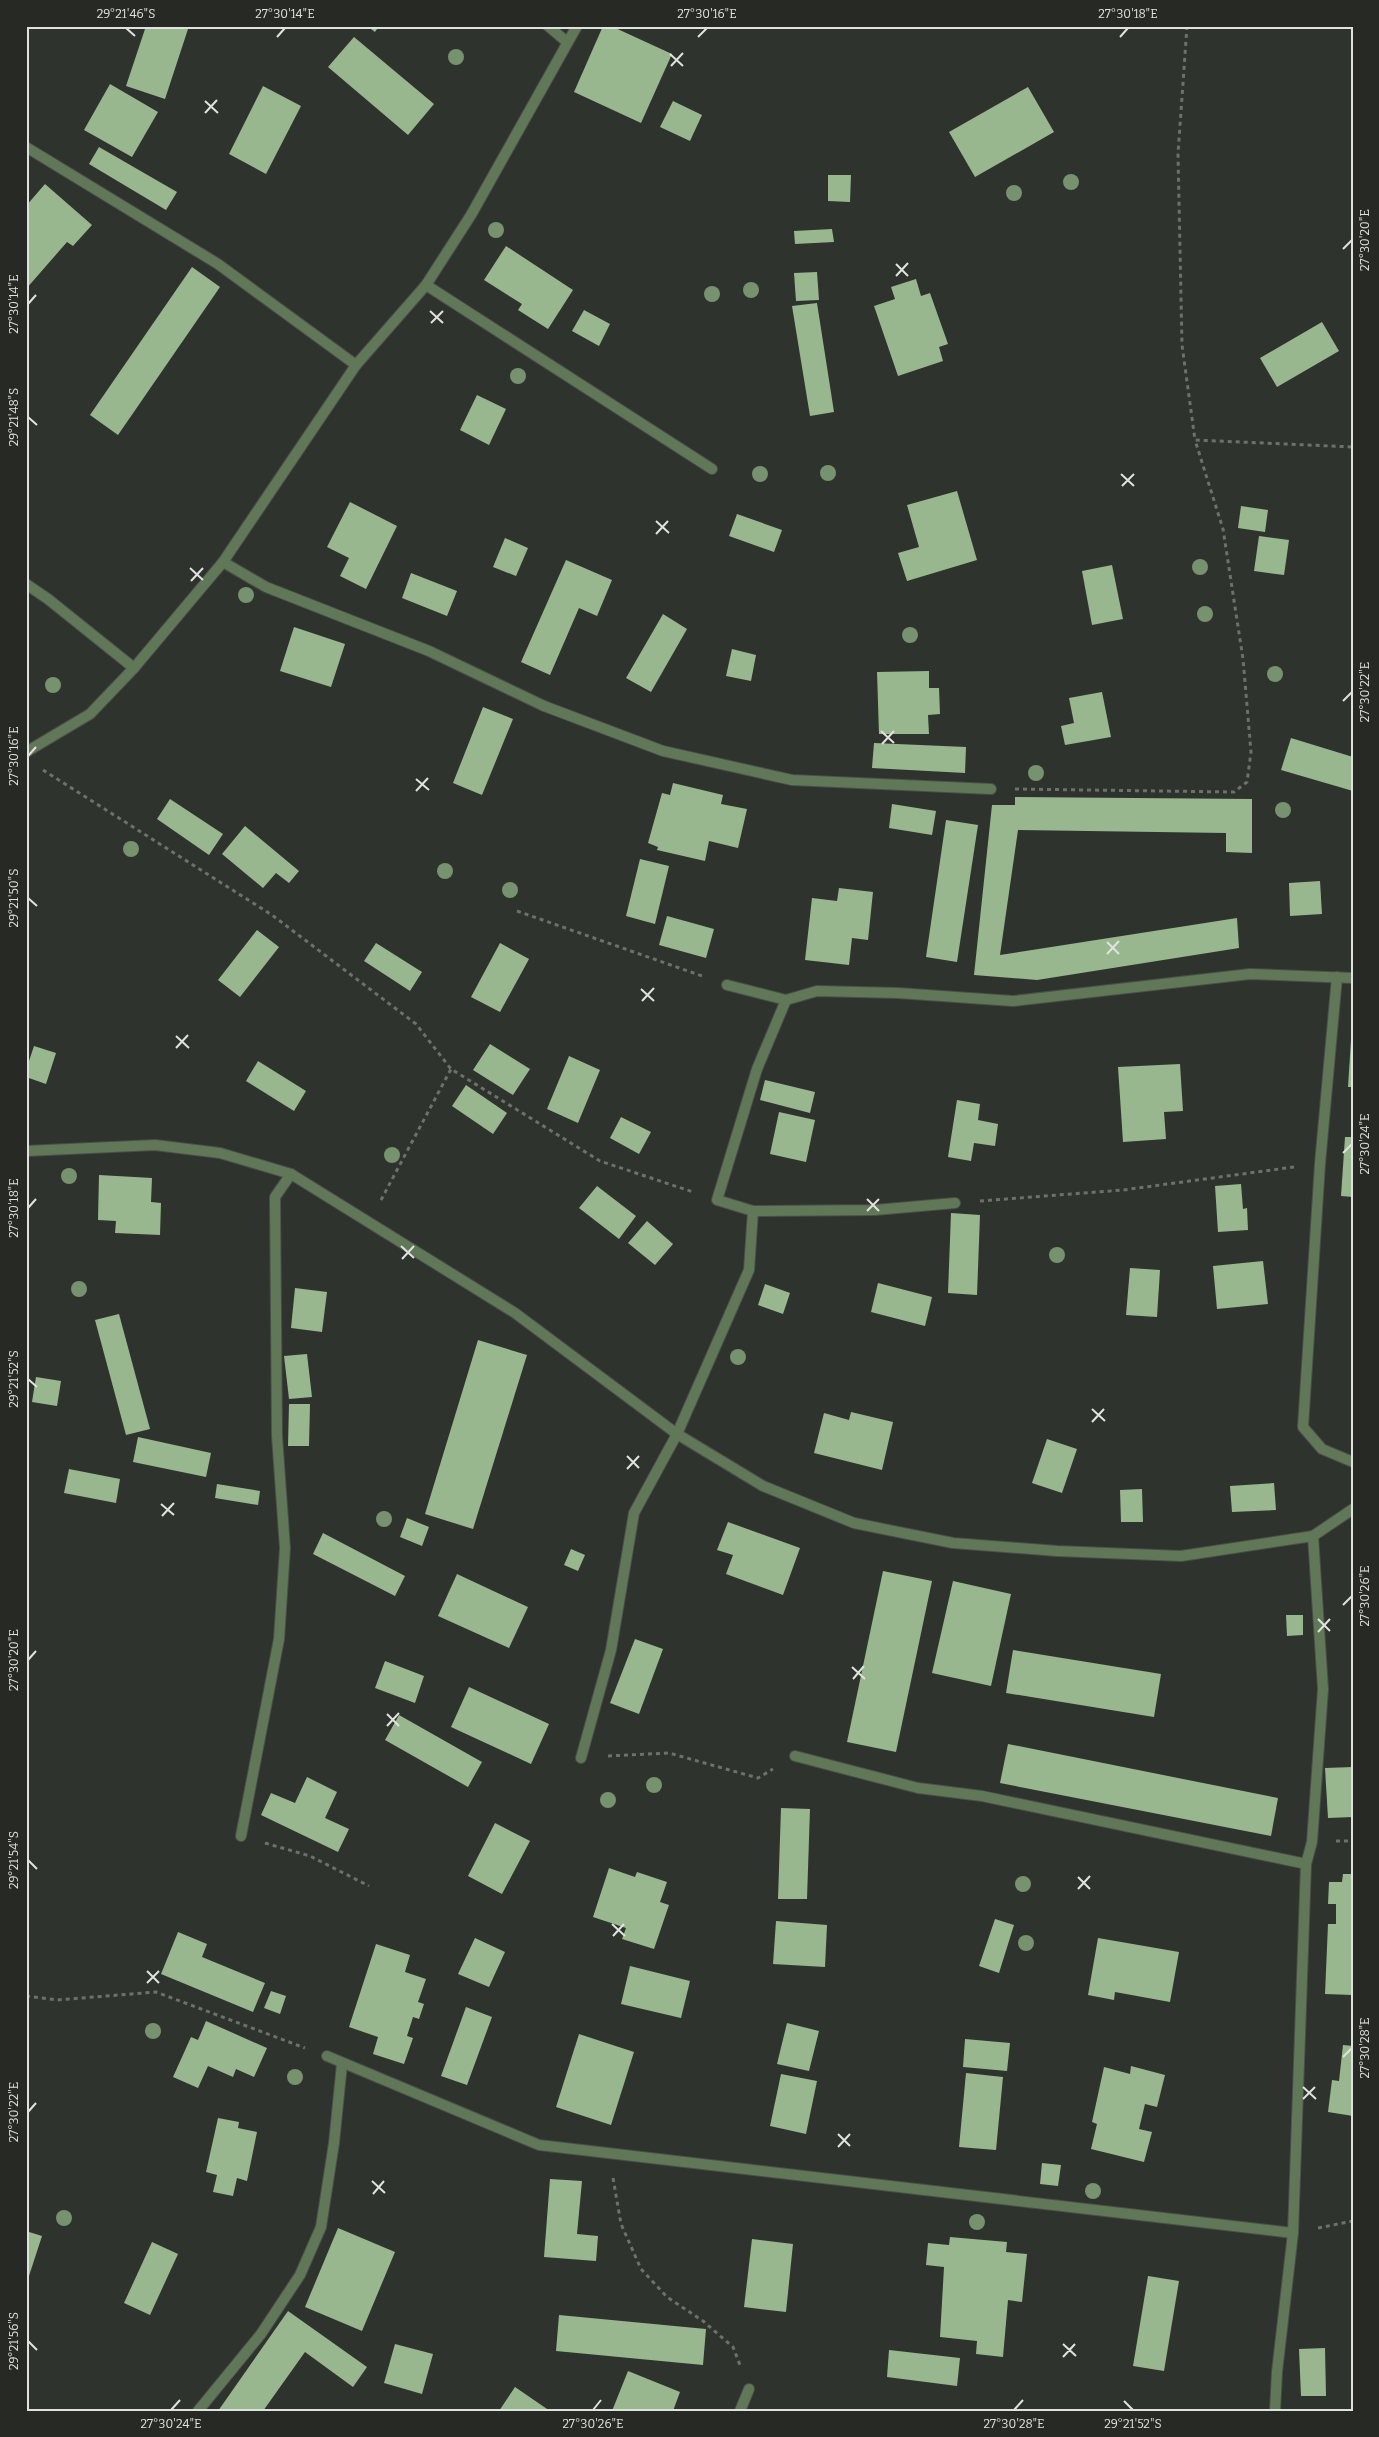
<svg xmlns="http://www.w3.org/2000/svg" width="1379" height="2437" viewBox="0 0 1379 2437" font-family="Bitter,serif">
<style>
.building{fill:#99b78f}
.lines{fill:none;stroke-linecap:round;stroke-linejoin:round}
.service-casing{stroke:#4b4f4a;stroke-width:12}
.minor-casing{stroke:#4b4f4a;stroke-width:12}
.path{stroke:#6d716c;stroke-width:3;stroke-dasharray:4 4;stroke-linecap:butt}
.service{stroke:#607858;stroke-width:10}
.minor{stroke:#607858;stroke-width:10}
.tree{fill:#77926e}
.ticks{fill:none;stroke:#e0e2df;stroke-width:2}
.neatline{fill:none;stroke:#e0e2df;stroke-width:2}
.ticks-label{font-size:12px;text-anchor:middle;fill:#e0e2df}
</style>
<rect width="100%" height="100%" fill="#2f332e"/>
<g class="building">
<polygon points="146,26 189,26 165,99 126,86"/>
<polygon points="367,26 379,26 375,32"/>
<polygon points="603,26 611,26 672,54 641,123 574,92"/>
<polygon points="354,37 434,104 408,135 328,67"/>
<polygon points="110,84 158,112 132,157 84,130"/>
<polygon points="263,86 301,106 266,174 229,154"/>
<polygon points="1028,87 1054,132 975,177 949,132"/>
<polygon points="673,101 702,115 690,141 660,127"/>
<polygon points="99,147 177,192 166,210 89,164"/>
<polygon points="828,175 851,175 850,202 828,201"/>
<polygon points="45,184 92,225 73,246 67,242 26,289 26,219 29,216 26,213 26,206"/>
<polygon points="832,229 834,242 795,244 794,231"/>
<polygon points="506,246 573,290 548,329 518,310 522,304 484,280"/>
<polygon points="192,267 220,287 118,435 90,415"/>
<polygon points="817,272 819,300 796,301 794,273"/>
<polygon points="916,279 921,296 930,293 948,344 939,347 943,361 898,376 874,306 895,299 891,287"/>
<polygon points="817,303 834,412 810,416 792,306"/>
<polygon points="584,310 610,324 599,346 572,331"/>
<polygon points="1322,322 1339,351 1277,387 1260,358"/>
<polygon points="477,395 506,409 489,445 460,430"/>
<polygon points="957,491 977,560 907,581 898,553 919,547 907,505"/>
<polygon points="350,502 397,526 366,589 340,576 349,558 327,547"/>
<polygon points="1241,506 1268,510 1265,532 1238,528"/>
<polygon points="737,514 782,530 774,552 729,536"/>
<polygon points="1259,536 1289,540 1284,575 1254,571"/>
<polygon points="505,538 528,548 516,576 493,567"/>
<polygon points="566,560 612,580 597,616 579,608 550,675 521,662"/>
<polygon points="1112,565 1123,619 1092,625 1082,571"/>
<polygon points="411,573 457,591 447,616 402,598"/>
<polygon points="663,614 687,629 651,692 626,678"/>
<polygon points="294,627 345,644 331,687 280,671"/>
<polygon points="732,649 756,655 751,681 726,676"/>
<polygon points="929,671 929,688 939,688 940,714 928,715 929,734 879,734 877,672"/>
<polygon points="1102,692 1111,737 1065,745 1061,726 1074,723 1069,698"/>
<polygon points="483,707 513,719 482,795 453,783"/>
<polygon points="1291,738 1353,757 1353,791 1281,770"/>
<polygon points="874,743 966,747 965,773 872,768"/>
<polygon points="673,783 723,795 721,804 747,809 738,848 709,841 705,861 657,850 658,847 648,843 662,793 670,795"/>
<polygon points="1015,797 1252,799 1252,853 1226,852 1226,833 1018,830 1000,955 1237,918 1239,948 1037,980 974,975 992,805 1015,805"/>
<polygon points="170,799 223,834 209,855 157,819"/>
<polygon points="892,804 936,811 932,835 889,828"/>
<polygon points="946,820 978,825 957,962 926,957"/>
<polygon points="245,826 299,871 289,883 276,873 263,888 222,854"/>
<polygon points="640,859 669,866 655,924 626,916"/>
<polygon points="1320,881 1322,914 1290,916 1289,883"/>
<polygon points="839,888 873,892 868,940 852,938 849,965 805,960 812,898 837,901"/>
<polygon points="667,916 714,929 706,958 659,945"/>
<polygon points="257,930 279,947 240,997 218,980"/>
<polygon points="376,943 422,972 410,991 364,961"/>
<polygon points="500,943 529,959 500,1012 471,997"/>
<polygon points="1351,1040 1353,1040 1353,1087 1348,1087"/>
<polygon points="490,1044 530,1069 513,1095 473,1070"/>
<polygon points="34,1046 56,1053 46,1084 26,1077 26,1070"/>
<polygon points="569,1056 600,1070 578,1123 547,1109"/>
<polygon points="258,1061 306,1091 294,1111 246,1081"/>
<polygon points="1180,1064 1183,1111 1164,1112 1166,1139 1123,1142 1118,1067"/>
<polygon points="765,1080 815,1092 810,1113 760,1100"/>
<polygon points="466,1085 507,1113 493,1134 452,1106"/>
<polygon points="957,1100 980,1104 978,1120 998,1124 995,1146 974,1143 971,1161 948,1157"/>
<polygon points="779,1112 815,1120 806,1162 770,1154"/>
<polygon points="621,1117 651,1132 639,1154 610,1138"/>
<polygon points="1345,1137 1353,1137 1353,1197 1341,1196"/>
<polygon points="99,1175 152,1178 151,1202 161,1203 160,1235 115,1233 116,1221 98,1220"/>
<polygon points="1241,1184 1243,1209 1247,1208 1248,1230 1218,1232 1215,1186"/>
<polygon points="597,1186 636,1216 619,1239 579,1208"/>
<polygon points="951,1213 980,1215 977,1295 948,1293"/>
<polygon points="647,1221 673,1244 655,1265 628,1243"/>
<polygon points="1263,1261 1268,1304 1217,1309 1213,1266"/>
<polygon points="1130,1268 1160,1270 1157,1317 1126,1315"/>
<polygon points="878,1283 932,1297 925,1326 871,1312"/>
<polygon points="765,1284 790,1293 783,1314 758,1305"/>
<polygon points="295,1288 327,1292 322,1332 291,1328"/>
<polygon points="119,1314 150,1429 126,1435 95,1320"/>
<polygon points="478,1340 527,1355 473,1529 425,1514"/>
<polygon points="307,1354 312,1397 289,1399 284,1356"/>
<polygon points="36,1377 61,1381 57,1406 32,1402"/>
<polygon points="289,1404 310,1404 309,1446 288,1446"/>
<polygon points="851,1412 893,1422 882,1470 814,1453 824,1413 849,1420"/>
<polygon points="138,1437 211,1453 206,1477 133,1462"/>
<polygon points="1047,1439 1077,1449 1062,1493 1032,1483"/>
<polygon points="69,1469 120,1479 116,1503 64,1493"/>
<polygon points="1274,1483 1276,1510 1232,1512 1230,1486"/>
<polygon points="217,1484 260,1491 258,1505 215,1498"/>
<polygon points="1142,1489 1143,1522 1121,1522 1120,1490"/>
<polygon points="407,1518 429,1527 422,1546 400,1537"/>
<polygon points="728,1522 800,1548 783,1595 726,1574 733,1555 717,1550"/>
<polygon points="323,1533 405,1576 395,1596 313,1554"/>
<polygon points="571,1549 585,1555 578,1571 564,1565"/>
<polygon points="883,1571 932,1581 896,1752 847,1742"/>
<polygon points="457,1574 528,1607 509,1648 438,1616"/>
<polygon points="953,1581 1011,1594 991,1686 932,1673"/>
<polygon points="1286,1615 1303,1615 1303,1635 1287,1636"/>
<polygon points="635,1639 663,1649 639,1714 610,1703"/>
<polygon points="1013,1650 1161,1674 1154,1717 1006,1693"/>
<polygon points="385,1661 424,1676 415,1703 375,1688"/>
<polygon points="469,1687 549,1724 531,1764 451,1727"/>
<polygon points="399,1715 482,1762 468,1787 385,1740"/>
<polygon points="1008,1744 1278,1798 1271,1836 1000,1783"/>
<polygon points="1353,1767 1353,1817 1328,1818 1325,1768"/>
<polygon points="307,1777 337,1792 325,1818 349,1829 338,1852 261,1815 271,1793 295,1803"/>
<polygon points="781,1808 810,1809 807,1899 778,1899"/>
<polygon points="495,1823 530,1841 502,1894 468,1876"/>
<polygon points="609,1868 635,1877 637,1872 667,1882 660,1902 669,1905 654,1949 622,1939 626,1928 593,1917"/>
<polygon points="1343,1874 1353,1874 1353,1995 1325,1994 1328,1924 1336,1924 1336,1904 1328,1904 1329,1882 1342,1882"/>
<polygon points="995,1919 1014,1925 999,1973 979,1966"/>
<polygon points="776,1921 827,1925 825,1967 773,1964"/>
<polygon points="178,1932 207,1944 202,1957 265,1983 253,2012 161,1974"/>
<polygon points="475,1938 505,1952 489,1987 458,1974"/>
<polygon points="1098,1938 1179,1952 1170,2002 1115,1992 1114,2000 1088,1995"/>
<polygon points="376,1944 410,1955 405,1972 426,1979 418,2002 424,2004 419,2019 413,2017 407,2036 413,2038 404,2064 373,2054 378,2037 349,2027"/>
<polygon points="630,1966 690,1981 681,2018 621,2004"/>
<polygon points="271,1991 286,1996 280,2014 264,2008"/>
<polygon points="466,2007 492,2017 467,2085 441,2076"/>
<polygon points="206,2021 267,2048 254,2077 236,2069 233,2077 208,2066 198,2088 173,2077 191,2037 198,2040"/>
<polygon points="787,2023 819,2031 809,2071 777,2064"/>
<polygon points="579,2034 634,2052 611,2125 556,2107"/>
<polygon points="965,2039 1010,2043 1007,2071 963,2067"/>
<polygon points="1343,2045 1353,2046 1353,2116 1328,2112 1332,2080 1339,2081"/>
<polygon points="1131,2066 1165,2075 1157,2107 1145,2104 1139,2129 1152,2132 1144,2162 1091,2149 1097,2124 1092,2122 1104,2067 1130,2074"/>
<polygon points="966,2073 1003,2077 996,2150 959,2147"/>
<polygon points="781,2074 817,2081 806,2134 770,2126"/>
<polygon points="218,2118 239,2122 238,2128 257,2132 247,2181 237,2178 233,2196 213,2192 217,2175 206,2172"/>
<polygon points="1042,2163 1061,2165 1058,2186 1040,2184"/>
<polygon points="550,2179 582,2181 577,2234 598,2236 596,2261 544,2257"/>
<polygon points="338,2228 395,2252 362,2331 305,2307"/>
<polygon points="26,2231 42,2236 28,2279 26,2278"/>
<polygon points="950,2237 1007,2242 1006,2252 1027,2254 1022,2302 1008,2300 1003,2357 976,2354 977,2341 940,2337 944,2267 926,2265 928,2243 949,2245"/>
<polygon points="752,2239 793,2244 786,2312 744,2307"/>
<polygon points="152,2242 178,2254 150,2315 124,2303"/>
<polygon points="1148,2276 1179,2281 1164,2371 1133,2366"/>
<polygon points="288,2311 367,2367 353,2387 305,2352 263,2411 218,2411"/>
<polygon points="559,2315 706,2329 703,2365 556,2351"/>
<polygon points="395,2344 433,2354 422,2394 384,2383"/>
<polygon points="1325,2348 1326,2396 1301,2396 1299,2349"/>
<polygon points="889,2350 960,2358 957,2386 887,2377"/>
<polygon points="628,2371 680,2392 673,2411 612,2411"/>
<polygon points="515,2387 550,2411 499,2411"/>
</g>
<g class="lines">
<defs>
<g id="service">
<polyline points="426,285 712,469"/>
<polyline points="223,562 266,587 429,651 544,706 663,751 792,780 991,789"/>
<polyline points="1337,977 1320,1164 1303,1427 1322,1449 1353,1462"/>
<polyline points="795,1756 918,1788 982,1796 1306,1864"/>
<polyline points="241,1836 279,1639 285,1548 277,1436 275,1197 291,1174"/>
<polyline points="327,2056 539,2145 1293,2233"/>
<polyline points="740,2411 749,2389"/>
</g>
<g id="minor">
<polyline points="548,26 567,42"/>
<polyline points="26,147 218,264 356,365"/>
<polyline points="26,584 48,599 134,668"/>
<polyline points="26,752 90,714 134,668 223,562 356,365 426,285 471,215 577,26"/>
<polyline points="727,985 786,1000 817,991 898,993 1013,1001 1250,974 1353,978"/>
<polyline points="786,1000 757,1069 717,1200 753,1211 875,1210 955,1203"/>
<polyline points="26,1151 155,1145 220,1153 291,1174 515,1313 677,1434 763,1486 854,1523 953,1543 1057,1551 1181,1556 1313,1536 1353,1509"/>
<polyline points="581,1758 611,1650 634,1513 677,1434 749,1270 753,1211"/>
<polyline points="198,2411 261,2334 300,2275 321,2227 334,2143 342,2064"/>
<polyline points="1275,2411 1277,2372 1293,2233 1306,1864 1312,1842 1323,1689 1313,1536"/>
</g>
</defs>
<use href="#service" class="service-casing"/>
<use href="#minor" class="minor-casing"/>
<g class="path">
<polyline points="1187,26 1178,154 1182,345 1195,440 1353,447"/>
<polyline points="43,770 272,915 416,1024 451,1069 600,1161 693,1192"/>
<polyline points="1015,789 1234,792 1247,782 1251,752 1243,659 1223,529 1195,440"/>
<polyline points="517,911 705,977"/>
<polyline points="381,1200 451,1069"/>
<polyline points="980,1201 1123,1190 1294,1167"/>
<polyline points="608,1756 669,1753 758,1778 773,1769"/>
<polyline points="1336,1841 1353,1841"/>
<polyline points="265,1843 310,1856 369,1886"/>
<polyline points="26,1996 57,2000 156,1992 305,2048"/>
<polyline points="613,2178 621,2224 641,2269 667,2297 703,2321 733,2347 740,2365"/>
<polyline points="1318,2228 1353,2221"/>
</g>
<use href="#service" class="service"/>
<use href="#minor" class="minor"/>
</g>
<g class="tree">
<circle cx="456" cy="57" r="8"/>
<circle cx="1071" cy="182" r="8"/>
<circle cx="1014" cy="193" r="8"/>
<circle cx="496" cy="230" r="8"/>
<circle cx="751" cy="290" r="8"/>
<circle cx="712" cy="294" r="8"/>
<circle cx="518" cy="376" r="8"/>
<circle cx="828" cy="473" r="8"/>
<circle cx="760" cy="474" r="8"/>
<circle cx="1200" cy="567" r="8"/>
<circle cx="246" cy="595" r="8"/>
<circle cx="1205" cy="614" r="8"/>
<circle cx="910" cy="635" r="8"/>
<circle cx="1275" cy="674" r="8"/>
<circle cx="53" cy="685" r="8"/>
<circle cx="1036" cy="773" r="8"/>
<circle cx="1283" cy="810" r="8"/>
<circle cx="131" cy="849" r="8"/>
<circle cx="445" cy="871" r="8"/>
<circle cx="510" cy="890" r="8"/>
<circle cx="392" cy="1155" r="8"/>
<circle cx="69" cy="1176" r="8"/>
<circle cx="1057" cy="1255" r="8"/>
<circle cx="79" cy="1289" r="8"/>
<circle cx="738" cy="1357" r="8"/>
<circle cx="384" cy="1519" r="8"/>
<circle cx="654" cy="1785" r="8"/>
<circle cx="608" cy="1800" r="8"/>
<circle cx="1023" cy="1884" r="8"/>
<circle cx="1026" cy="1943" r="8"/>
<circle cx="153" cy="2031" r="8"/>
<circle cx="295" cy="2077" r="8"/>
<circle cx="1093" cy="2191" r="8"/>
<circle cx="64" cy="2218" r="8"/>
<circle cx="977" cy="2222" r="8"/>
</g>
<path class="ticks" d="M126 28 135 36M277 37 285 28M698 37 707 28M1120 37 1128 28M670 54 683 66M671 66 683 53M205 101 218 113M205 113 217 100M1343 249 1352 240M896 264 908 276M896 276 908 263M28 304 36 295M430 311 443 323M431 323 443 311M28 417 37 425M1121 474 1134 486M1122 486 1134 474M656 521 669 533M656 534 668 521M190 568 203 580M191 581 203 568M1343 701 1352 692M881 731 894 743M882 744 894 731M28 756 36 747M416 779 429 790M416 791 428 778M28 898 37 906M1107 942 1119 954M1107 954 1119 941M641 989 654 1001M642 1001 654 988M176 1036 189 1048M176 1048 188 1035M1343 1153 1352 1144M867 1199 879 1211M28 1208 36 1199M867 1211 879 1199M401 1246 414 1258M402 1259 414 1246M28 1379 37 1387M1092 1409 1105 1421M1092 1422 1104 1409M627 1456 639 1468M627 1469 639 1456M161 1504 174 1515M162 1516 174 1503M1343 1605 1352 1596M1318 1619 1330 1631M1318 1632 1330 1619M28 1660 36 1651M852 1667 865 1679M853 1679 864 1666M387 1714 399 1726M387 1726 399 1713M28 1860 37 1869M1078 1877 1090 1889M1078 1889 1090 1876M612 1924 625 1936M613 1936 624 1924M147 1971 159 1983M147 1983 159 1971M1343 2057 1352 2048M1303 2087 1316 2099M1303 2099 1315 2087M28 2112 36 2103M838 2134 850 2146M838 2147 850 2134M372 2181 385 2193M373 2194 384 2181M28 2341 37 2350M1063 2344 1076 2356M1063 2357 1075 2344M1124 2401 1133 2410M171 2410 180 2400M593 2410 601 2400M1014 2410 1023 2400"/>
<rect width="1379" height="2437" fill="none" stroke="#262924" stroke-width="55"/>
<rect x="28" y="28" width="1324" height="2382" class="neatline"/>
<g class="ticks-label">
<text x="126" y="18">29°21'46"S</text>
<text x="285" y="18">27°30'14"E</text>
<text x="707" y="18">27°30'16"E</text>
<text x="1128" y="18">27°30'18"E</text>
<text transform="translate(1365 240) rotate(-90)" y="4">27°30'20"E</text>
<text transform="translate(14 304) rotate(-90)" y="4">27°30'14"E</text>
<text transform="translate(14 417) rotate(-90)" y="4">29°21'48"S</text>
<text transform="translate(1365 692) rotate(-90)" y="4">27°30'22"E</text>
<text transform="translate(14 756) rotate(-90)" y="4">27°30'16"E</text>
<text transform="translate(14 898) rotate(-90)" y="4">29°21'50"S</text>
<text transform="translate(1365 1144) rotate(-90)" y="4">27°30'24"E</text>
<text transform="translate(14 1208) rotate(-90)" y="4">27°30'18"E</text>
<text transform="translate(14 1379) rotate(-90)" y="4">29°21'52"S</text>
<text transform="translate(1365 1596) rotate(-90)" y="4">27°30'26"E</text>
<text transform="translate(14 1660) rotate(-90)" y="4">27°30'20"E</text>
<text transform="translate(14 1860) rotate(-90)" y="4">29°21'54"S</text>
<text transform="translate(1365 2048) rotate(-90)" y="4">27°30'28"E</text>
<text transform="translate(14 2112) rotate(-90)" y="4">27°30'22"E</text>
<text transform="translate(14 2341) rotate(-90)" y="4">29°21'56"S</text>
<text x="171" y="2428">27°30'24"E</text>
<text x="593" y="2428">27°30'26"E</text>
<text x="1014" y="2428">27°30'28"E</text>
<text x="1133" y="2428">29°21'52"S</text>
</g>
</svg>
